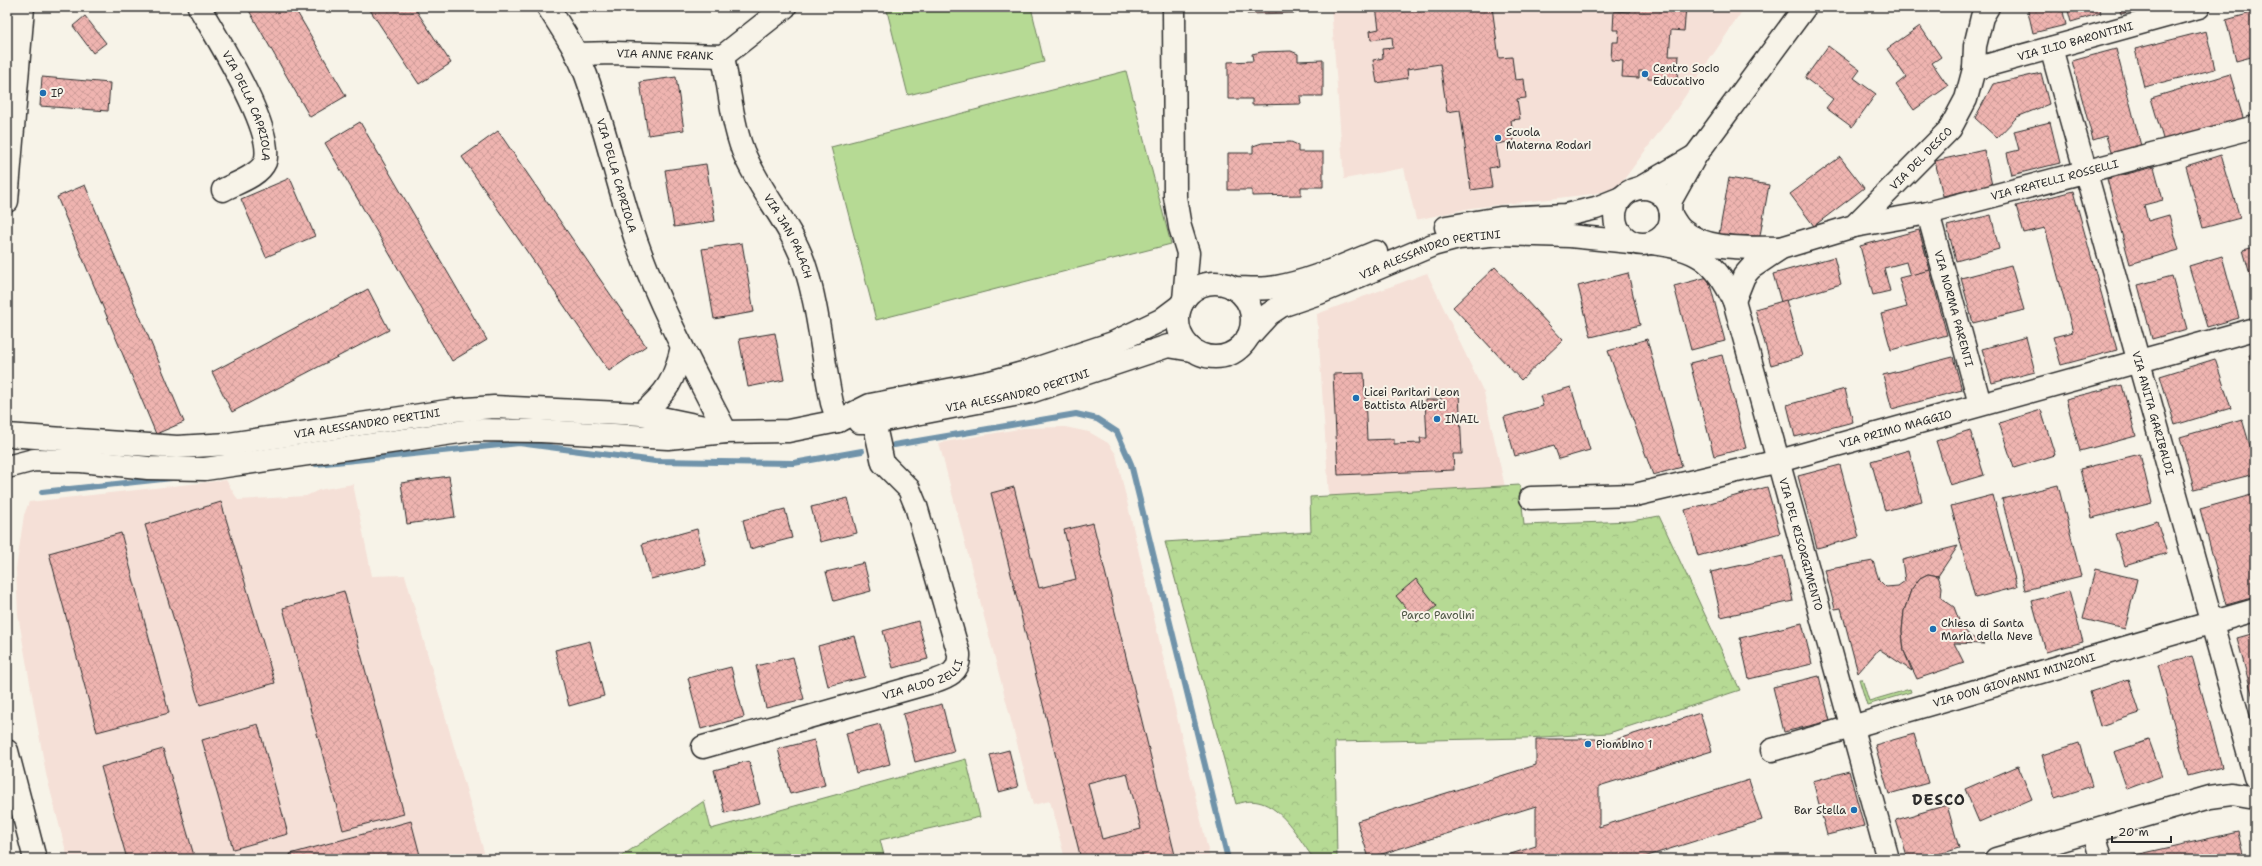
<svg xmlns="http://www.w3.org/2000/svg" width="2262" height="866" viewBox="0 0 2262 866" font-family="'Shantell Sans',sans-serif">
<style>
.built{fill:#f5e0d7}
.grass{fill:#b6da94;stroke:#708260}
.forest{fill:url(#forest-crowns);stroke:#708260}
.lines{fill:none;stroke-linecap:round;stroke-linejoin:round}
.stream{stroke:#6f93aa;stroke-width:6}
.building{fill:url(#building-cross-hatch);stroke:#2b2b2b;fill-rule:evenodd}
.minor-casing{stroke:#2b2b2b;stroke-width:25}
.minor{stroke:#f7f3e8;stroke-width:22}
.poi-dot{fill:#1f6fb2;stroke:#f7f3e8;stroke-width:1.5}
.labels{text-anchor:middle;dominant-baseline:central;stroke-width:4;stroke-linejoin:round;paint-order:stroke}
.street-label{font-size:11px;fill:#2b2b2b;stroke:#f7f3e8}
.poi-label{font-size:11px;fill:#2b2b2b;stroke:#f7f3e8;text-anchor:start}
.park-label{font-size:11px;fill:#4e5745;stroke:#f7f3e8}
.district-label{font-size:15px;font-weight:bold;letter-spacing:1px;fill:#2b2b2b;stroke:#f7f3e8}
</style>
<defs>
<pattern id="forest-crowns" width="20" height="18" patternUnits="userSpaceOnUse"><rect width="20" height="18" fill="#b6da94"/><path d="M2 6a3 3 0 1 1 6 0M12 15a3 3 0 1 1 6 0" fill="none" stroke="#9dbb80"/></pattern>
<pattern id="building-cross-hatch" width="8" height="8" patternUnits="userSpaceOnUse"><rect width="8" height="8" fill="#efb4b0"/><path d="M0 0l8 8M0 8l8-8" fill="none" stroke="#cd9b98"/></pattern>
</defs>
<rect width="100%" height="100%" fill="#f7f3e8"/>
<filter id="ink" filterUnits="userSpaceOnUse"><feTurbulence type="fractalNoise" baseFrequency=".025" numOctaves="2"/><feDisplacementMap in="SourceGraphic" scale="8" xChannelSelector="R" yChannelSelector="G"/><feConvolveMatrix kernelMatrix="1 2 1 2 8 2 1 2 1" color-interpolation-filters="sRGB"/></filter>
<g filter="url(#ink)">
<g class="built">
<polygon points="1331,7 1745,7 1677,108 1622,182 1613,189 1592,194 1471,208 1416,220 1404,168 1344,179"/>
<polygon points="1427,273 1484,393 1505,487 1329,496 1317,314"/>
<polygon points="1065,427 1089,432 1108,443 1116,454 1210,859 1065,859 1050,801 1033,805 939,443 1024,428"/>
<polygon points="226,480 238,500 306,496 319,490 353,484 372,576 405,575 486,859 68,859 46,774 18,615 16,569 24,515 29,502"/>
</g>
<g class="grass">
<polygon points="886,7 1031,7 1044,62 908,95"/>
<polygon points="1126,71 1171,244 876,320 831,147"/>
<polygon points="1859,679 1862,679 1869,701 1910,689 1911,692 1867,705"/>
</g>
<g class="forest">
<path d="M1520 485 1524 525 1632 521 1659 516 1740 690 1609 733 1526 738 1335 742 1337 859H1314C1294 833 1275 790 1236 804L1165 542 1311 532 1310 497Z"/>
<polygon points="966,759 980,817 880,840 885,859 617,859 704,801 711,829"/>
</g>
<g class="lines">
<g class="stream">
<polyline points="894,445 1076,414 1097,419 1117,432 1131,464 1228,859"/>
<polyline points="316,464 519,443 655,461 794,463 862,451"/>
<polyline points="42,492 172,478"/>
</g>
</g>
<g class="building">
<polygon points="247,7 294,7 346,96 310,117"/>
<polygon points="368,7 414,7 451,63 419,84"/>
<polygon points="1223,7 1295,7 1296,13 1247,14 1247,8 1223,9"/>
<polygon points="1376,7 1416,7 1417,11 1436,7 1492,7 1499,58 1512,57 1515,80 1524,79 1526,98 1517,99 1520,119 1511,120 1514,141 1496,144 1499,166 1489,168 1492,187 1471,190 1460,110 1447,112 1440,64 1407,69 1408,78 1377,83 1373,60 1383,58 1382,49 1393,48 1392,37 1371,40 1370,31 1379,29"/>
<polygon points="1630,7 1686,7 1684,31 1671,30 1669,56 1679,56 1677,80 1648,78 1648,71 1639,71 1639,78 1622,77 1623,61 1611,60 1612,42 1618,42 1619,30 1613,30 1614,11 1630,12"/>
<polygon points="2027,7 2062,7 2066,25 2033,33"/>
<polygon points="2067,7 2099,7 2101,13 2071,22"/>
<polygon points="2119,7 2149,7 2121,14"/>
<polygon points="2255,12 2255,56 2236,61 2226,20"/>
<polygon points="85,16 106,43 93,53 73,26"/>
<polygon points="1920,26 1941,57 1932,63 1948,86 1914,110 1896,85 1906,77 1887,49"/>
<polygon points="2206,31 2215,69 2144,87 2135,49"/>
<polygon points="1828,46 1860,70 1854,78 1876,94 1852,127 1826,108 1833,99 1805,78"/>
<polygon points="2116,49 2141,146 2112,155 2106,136 2093,140 2072,61"/>
<polygon points="1291,51 1298,54 1298,61 1323,60 1323,96 1300,96 1301,104 1252,105 1252,99 1228,99 1228,62 1253,61 1252,54 1261,52"/>
<polygon points="2041,73 2049,104 2017,117 1997,138 1975,118 1993,84"/>
<polygon points="2230,74 2244,121 2164,142 2151,98"/>
<polygon points="42,77 110,83 108,111 40,106"/>
<polygon points="676,77 684,130 648,135 640,82"/>
<polygon points="360,122 487,340 452,361 325,143"/>
<polygon points="2050,122 2060,163 2012,175 2007,153 2019,150 2014,131"/>
<polygon points="498,131 646,346 609,371 462,157"/>
<polygon points="1291,142 1298,145 1298,152 1323,152 1323,187 1301,187 1301,195 1252,196 1252,190 1228,190 1228,153 1253,153 1253,146 1262,143"/>
<polygon points="1984,150 1992,185 1943,196 1935,161"/>
<polygon points="2221,155 2240,218 2203,228 2186,166"/>
<polygon points="1840,157 1864,188 1814,226 1790,194"/>
<polygon points="706,164 715,221 674,227 665,170"/>
<polygon points="2154,167 2163,200 2144,205 2148,221 2169,215 2179,250 2130,264 2107,179"/>
<polygon points="290,178 315,236 266,257 241,199"/>
<polygon points="1729,178 1769,185 1759,241 1719,234"/>
<polygon points="85,185 184,422 156,434 57,197"/>
<polygon points="2073,191 2117,350 2061,365 2053,337 2073,332 2045,228 2024,233 2016,206"/>
<polygon points="1991,215 1999,249 1956,261 1947,226"/>
<polygon points="1919,230 1930,270 1910,276 1906,262 1884,268 1890,291 1873,295 1860,246"/>
<polygon points="742,243 754,312 714,319 702,249"/>
<polygon points="2255,247 2255,292 2243,250"/>
<polygon points="2222,256 2239,318 2207,327 2189,266"/>
<polygon points="1834,257 1841,284 1781,302 1773,274"/>
<polygon points="2011,265 2024,310 1973,323 1961,278"/>
<polygon points="1495,267 1563,340 1521,380 1453,307"/>
<polygon points="1930,270 1947,335 1891,350 1881,314 1907,307 1899,278"/>
<polygon points="1628,273 1640,325 1591,337 1578,286"/>
<polygon points="2172,276 2187,329 2152,339 2138,285"/>
<polygon points="1708,277 1725,341 1691,350 1674,286"/>
<polygon points="368,289 389,330 232,412 212,372"/>
<polygon points="1786,300 1802,356 1771,365 1755,309"/>
<polygon points="775,333 784,380 748,387 739,339"/>
<polygon points="2026,337 2035,372 1992,383 1982,349"/>
<polygon points="1647,339 1682,467 1653,475 1608,351"/>
<polygon points="2255,354 2255,374 2249,355"/>
<polygon points="1722,355 1746,448 1714,456 1690,363"/>
<polygon points="1953,357 1962,390 1892,409 1883,375"/>
<polygon points="2215,359 2231,408 2175,425 2160,376"/>
<polygon points="1364,373 1367,440 1394,439 1394,444 1421,443 1420,438 1427,438 1425,400 1441,400 1440,393 1459,393 1462,454 1453,454 1454,470 1338,475 1333,374"/>
<polygon points="2122,385 2136,436 2080,451 2066,399"/>
<polygon points="1571,387 1590,450 1559,459 1554,445 1515,456 1504,417 1543,406 1540,396"/>
<polygon points="1845,389 1853,422 1795,437 1787,405"/>
<polygon points="2041,410 2055,455 2014,468 1999,423"/>
<polygon points="2242,419 2255,463 2255,474 2194,489 2180,437"/>
<polygon points="1970,430 1984,475 1950,485 1936,441"/>
<polygon points="1909,450 1922,501 1885,511 1871,461"/>
<polygon points="2140,454 2152,503 2092,518 2080,469"/>
<polygon points="1840,465 1859,537 1817,548 1798,476"/>
<polygon points="449,476 455,517 407,524 401,483"/>
<polygon points="2058,485 2081,576 2025,590 2002,499"/>
<path d="M1014 487 1039 588 1076 579 1064 530 1093 523 1176 859H1081L991 493ZM1127 773 1141 829 1102 839 1088 783Z"/>
<polygon points="1767,487 1780,533 1698,556 1685,510"/>
<polygon points="2255,494 2255,597 2226,605 2200,509"/>
<polygon points="1993,495 2017,587 1975,598 1951,506"/>
<polygon points="848,498 857,533 820,542 811,507"/>
<polygon points="221,502 275,683 200,705 145,525"/>
<polygon points="785,509 792,538 750,549 743,520"/>
<polygon points="2157,521 2167,553 2125,566 2115,534"/>
<polygon points="697,529 706,565 651,579 642,544"/>
<polygon points="121,533 169,713 97,732 49,553"/>
<polygon points="1958,546 1938,576 1928,574 1920,578 1911,590 1904,611 1902,631 1904,651 1912,671 1879,649 1858,673 1841,608 1835,609 1825,570 1873,561 1879,580 1886,587 1898,586 1905,581 1902,560"/>
<polygon points="1783,556 1793,601 1721,617 1711,572"/>
<polygon points="864,563 871,591 834,601 826,572"/>
<polygon points="2095,569 2137,579 2125,629 2083,619"/>
<polygon points="1928,574 1938,576 1942,587 1941,598 1954,607 1961,626 1970,636 1984,644 1954,643 1964,663 1917,679 1904,651 1902,631 1904,611 1911,590 1920,578"/>
<polygon points="1416,579 1437,606 1417,622 1396,596"/>
<polygon points="344,591 404,814 343,830 283,608"/>
<polygon points="2069,591 2083,642 2046,652 2032,601"/>
<polygon points="918,621 928,659 893,668 883,631"/>
<polygon points="1802,623 1812,664 1749,679 1740,638"/>
<polygon points="2255,633 2255,705 2237,638"/>
<polygon points="854,636 865,677 828,686 818,646"/>
<polygon points="590,641 604,696 569,706 555,650"/>
<polygon points="2192,656 2222,767 2188,776 2158,665"/>
<polygon points="793,657 804,699 766,708 756,666"/>
<polygon points="731,667 744,717 701,729 688,678"/>
<polygon points="1819,676 1830,721 1784,732 1773,687"/>
<polygon points="2129,679 2140,713 2100,726 2090,692"/>
<polygon points="942,704 954,752 915,762 903,714"/>
<polygon points="1700,713 1712,751 1599,786 1599,827 1749,780 1762,820 1638,859 1495,859 1536,846 1536,806 1369,858 1357,821 1536,765 1536,739 1598,739 1599,745"/>
<polygon points="258,724 288,834 233,849 202,740"/>
<polygon points="880,724 890,764 856,773 846,733"/>
<polygon points="1914,734 1928,783 1889,794 1875,745"/>
<polygon points="814,740 825,785 790,794 778,749"/>
<polygon points="2149,740 2162,776 2127,789 2114,752"/>
<polygon points="2079,743 2092,786 2055,798 2042,755"/>
<polygon points="163,749 195,859 127,859 101,767"/>
<polygon points="1009,750 1018,787 999,792 990,755"/>
<polygon points="749,761 760,804 725,813 714,770"/>
<polygon points="2018,766 2032,799 1979,822 1965,789"/>
<polygon points="1849,771 1864,826 1827,835 1813,781"/>
<polygon points="1947,805 1959,848 1922,859 1908,859 1896,820"/>
<polygon points="411,821 421,859 292,859 290,854"/>
<polygon points="2238,832 2244,859 2132,859 2131,856"/>
</g>
<g class="lines">
<defs>
<g id="minor">
<path id="s1" d="M199 7C216 36 276 131 265 162 259 176 236 183 223 190"/>
<path id="s2" d="M548 7C562 29 577 51 586 75 606 130 618 188 637 243 660 308 694 370 726 432"/>
<polyline points="1174,7 1175,197 1180,227 1188,253 1184,300"/>
<path id="s3" d="M2051 48 2255 777"/>
<path id="s4" d="M576 54 614 53 723 56 785 7"/>
<path id="s5" d="M723 56C729 87 732 122 743 151 759 191 790 223 804 263 819 308 822 357 832 403L838 421"/>
<path id="s6" d="M1974 69 2199 7"/>
<circle cx="1643" cy="216" r="28"/>
<polyline points="1640,188 1695,156"/>
<polyline points="7,201 23,7"/>
<polyline points="1670,209 1671,200 1696,155 1805,7"/>
<path id="s7" d="M1928 213 1980 404"/>
<path d="M1671 215C1674 220 1678 227 1682 230 1708 252 1749 247 1781 248"/>
<path id="s8" d="M1854 226 1928 213 2255 127"/>
<polyline points="1446,227 1500,218 1566,215 1596,208 1621,198"/>
<path id="s9" d="M1652 243C1696 248 1715 260 1734 301L1888 859"/>
<circle cx="1215" cy="320" r="37"/>
<path d="M1233 288C1247 288 1262 290 1276 287 1311 281 1344 265 1376 252"/>
<path id="s10" d="M1734 301 1744 276 1751 268 1781 248 1854 226 1950 129 1966 99 1974 69 1975 46 1982 17 1988 7"/>
<path id="s11" d="M1248 337 1269 314 1281 306 1319 293 1433 245 1459 238 1500 234 1570 236 1630 242"/>
<path d="M642 414C668 391 674 381 682 347"/>
<path id="s12" d="M859 422H874L1030 392 1168 346 1192 350"/>
<path id="s13" d="M7 435 177 447 229 444 454 410 494 407 642 414 709 428"/>
<polyline points="7,467 34,460 81,461 148,468 205,469 473,430 541,431 668,438 726,432 788,431 838,421 870,405 990,382 1026,372 1113,343 1161,320 1181,305"/>
<path id="s14" d="M1531 498 1635 495 1779 461 2255 329"/>
<path id="s15" d="M703 747 932 682C947 677 960 673 959 654L916 506 909 489 883 463 874 422"/>
<path id="s16" d="M1772 750 2255 610"/>
<polyline points="7,751 35,859"/>
<polyline points="2094,831 2101,859"/>
<polyline points="1996,859 2210,797 2232,794 2255,798"/>
</g>
</defs>
<use href="#minor" class="minor-casing"/>
<use href="#minor" class="minor"/>
</g>
</g>
<g class="poi-dot">
<circle cx="1645" cy="74" r="4"/>
<circle cx="43" cy="93" r="4"/>
<circle cx="1498" cy="138" r="4"/>
<circle cx="1356" cy="398" r="4"/>
<circle cx="1437" cy="419" r="4"/>
<circle cx="1933" cy="629" r="4"/>
<circle cx="1588" cy="744" r="4"/>
<circle cx="1854" cy="810" r="4"/>
</g>
<g class="labels">
<g class="street-label">
<text stroke="none"><textPath href="#s6" startOffset="105">VIA ILIO BARONTINI</textPath></text>
<text stroke="none"><textPath href="#s4" startOffset="89">VIA ANNE FRANK</textPath></text>
<text stroke="none"><textPath href="#s1" startOffset="111">VIA DELLA CAPRIOLA</textPath></text>
<text stroke="none"><textPath href="#s10" startOffset="245">VIA DEL DESCO</textPath></text>
<text stroke="none"><textPath href="#s2" startOffset="183">VIA DELLA CAPRIOLA</textPath></text>
<text stroke="none"><textPath href="#s8" startOffset="206">VIA FRATELLI ROSSELLI</textPath></text>
<text stroke="none"><textPath href="#s5" startOffset="194">VIA JAN PALACH</textPath></text>
<text stroke="none"><textPath href="#s11" startOffset="204">VIA ALESSANDRO PERTINI</textPath></text>
<text stroke="none"><textPath href="#s7" startOffset="99">VIA NORMA PARENTI</textPath></text>
<text stroke="none"><textPath href="#s12" startOffset="162">VIA ALESSANDRO PERTINI</textPath></text>
<text stroke="none"><textPath href="#s3" startOffset="379">VIA ANITA GARIBALDI</textPath></text>
<text stroke="none"><textPath href="#s13" startOffset="362">VIA ALESSANDRO PERTINI</textPath></text>
<text stroke="none"><textPath href="#s14" startOffset="373">VIA PRIMO MAGGIO</textPath></text>
<text stroke="none"><textPath href="#s9" startOffset="359">VIA DEL RISORGIMENTO</textPath></text>
<text stroke="none"><textPath href="#s15" startOffset="231">VIA ALDO ZELLI</textPath></text>
<text stroke="none"><textPath href="#s16" startOffset="252">VIA DON GIOVANNI MINZONI</textPath></text>
</g>
<g class="poi-label">
<text x="1653" y="68">Centro Socio<tspan x="1653" dy="13">Educativo</tspan></text>
<text x="51" y="93">IP</text>
<text x="1506" y="132">Scuola<tspan x="1506" dy="13">Materna Rodari</tspan></text>
<text x="1364" y="392">Licei Paritari Leon<tspan x="1364" dy="13">Battista Alberti</tspan></text>
<text x="1445" y="419">INAIL</text>
<text x="1941" y="623">Chiesa di Santa<tspan x="1941" dy="13">Maria della Neve</tspan></text>
<text x="1596" y="744">Piombino 1</text>
<text x="1846" y="810" text-anchor="end">Bar Stella</text>
</g>
<g class="park-label">
<text x="1438" y="615">Parco Pavolini</text>
</g>
<g class="district-label">
<text x="1939" y="800">DESCO</text>
</g>
</g>
<rect width="2262" height="866" fill="none" stroke="#f7f3e8" stroke-width="24"/>
<rect x="12" y="12" width="2238" height="842" fill="none" stroke="#2b2b2b" stroke-width="1.5" filter="url(#ink)"/>
<path d="M2112 836v6h59v-6" fill="none" stroke="#2b2b2b" stroke-width="2"/>
<text x="2118" y="836" font-size="12" fill="#2b2b2b" stroke="#f7f3e8" stroke-width="3" paint-order="stroke">20 m</text>
</svg>
